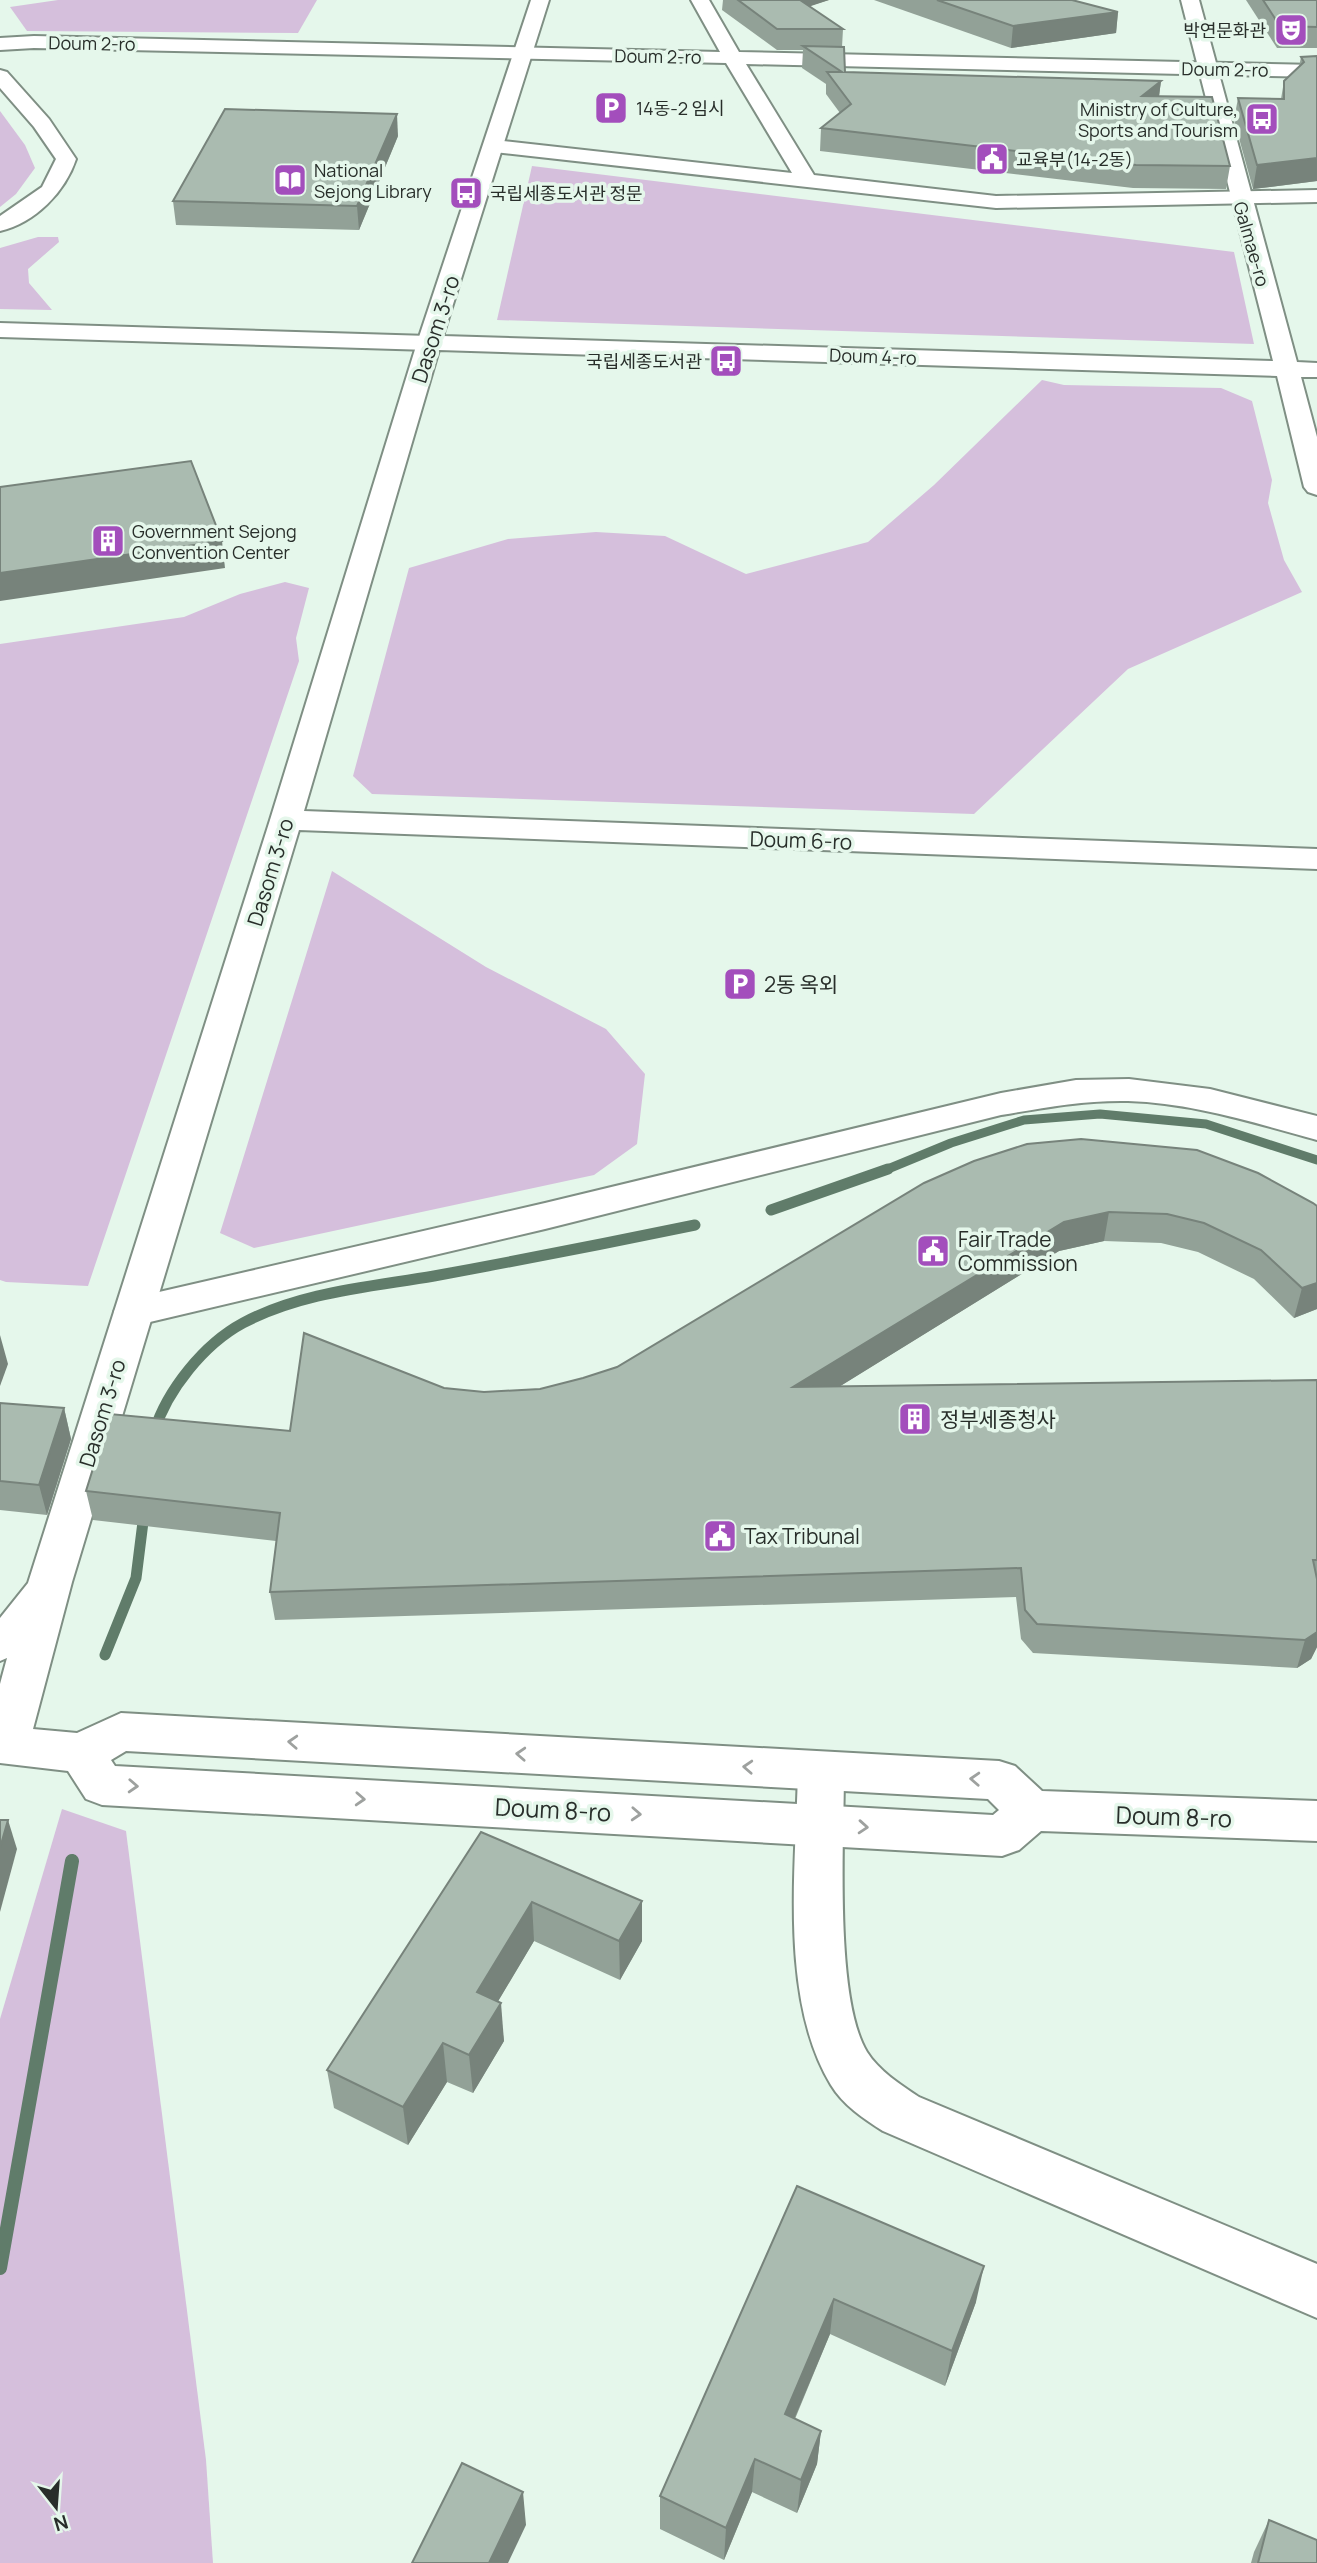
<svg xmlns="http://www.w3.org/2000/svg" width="1317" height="2563" viewBox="0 0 1317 2563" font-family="Manrope,'Noto Sans KR',sans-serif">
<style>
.green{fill:#d5bfdc}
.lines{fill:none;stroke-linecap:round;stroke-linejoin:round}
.stream-far2{stroke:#607c6a;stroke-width:9}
.stream-far1{stroke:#607c6a;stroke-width:11}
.stream{stroke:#607c6a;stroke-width:14}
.street-casing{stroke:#7f8f84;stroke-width:4}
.secondary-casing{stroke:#7f8f84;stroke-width:4}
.street{fill:#fff;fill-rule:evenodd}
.secondary{fill:#fff;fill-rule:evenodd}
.wall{fill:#92a197}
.shaded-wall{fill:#77837b}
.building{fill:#aabbb0;stroke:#77837b;stroke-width:2}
.oneway{stroke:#9ea19f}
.labels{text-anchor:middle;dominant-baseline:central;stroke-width:7;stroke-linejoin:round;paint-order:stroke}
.far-poi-label{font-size:18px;fill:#282e2a;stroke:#e5f7eb;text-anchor:start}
.far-street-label{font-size:18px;fill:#282e2a;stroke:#e5f7eb}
.street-label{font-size:21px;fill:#282e2a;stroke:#e5f7eb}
.poi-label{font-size:21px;fill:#282e2a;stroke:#e5f7eb;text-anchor:start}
.near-street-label{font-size:24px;fill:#282e2a;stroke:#e5f7eb}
</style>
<rect width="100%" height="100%" fill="#e5f7eb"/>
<g class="green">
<polygon points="58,0 317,0 298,33 27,31 10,7"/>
<polygon points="0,111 25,145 35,168 16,194 0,207"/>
<polygon points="532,166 1234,252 1254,344 497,320"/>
<polygon points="38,237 58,237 59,242 28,269 29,283 52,310 0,309 0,248"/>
<polygon points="1042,380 1064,385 1221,388 1252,401 1272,480 1268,503 1284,560 1302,592 1128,669 974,814 372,794 353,776 409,568 508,539 596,532 665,536 746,574 868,542 934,485"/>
<polygon points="285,582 309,588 296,638 299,661 88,1286 6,1282 0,1280 0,644 184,617 240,594"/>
<polygon points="332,871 486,967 606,1029 645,1074 637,1144 594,1175 254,1248 220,1233"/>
<polygon points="62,1809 126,1831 206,2460 213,2563 0,2563 0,2019"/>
</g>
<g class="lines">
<polyline class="stream-far2" points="883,1171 951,1143 1024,1120 1100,1114 1206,1124 1317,1160"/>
<g class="stream-far1">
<polyline points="771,1210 888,1169"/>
<path d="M154 1432C167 1390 204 1344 243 1323 301 1292 370 1287 434 1276 521 1260 608 1243 695 1225"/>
<polyline points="105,1655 136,1578 144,1514"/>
</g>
<polyline class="stream" points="0,2268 72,1861"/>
<defs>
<g id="street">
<polygon points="691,0 709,0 739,52 1317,65 1317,77 746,64 814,175 996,196 1317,190 1317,202 996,208 494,152 484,146 494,140 792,173 726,63 34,48 0,50 0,38 34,36 720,52"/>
<path d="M0 70 7 72 49 119 76 159C65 192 35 223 0 231V216L42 187 56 159 34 127 0 88Z"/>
<polygon points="0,323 429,336 437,338 441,343 437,348 429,350 0,337"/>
<path d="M1129 1079 1210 1089 1317 1116V1140C1255 1123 1193 1103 1128 1101 1085 1100 1043 1108 1001 1115L545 1229 133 1326 119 1322 114 1312 119 1302 133 1298 545 1203 1001 1093 1076 1080Z"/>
<path d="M821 1752 837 1757 844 1771C844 1837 834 1998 867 2052 879 2071 901 2085 919 2097L1317 2264V2318L883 2131C864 2119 843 2105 831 2085 779 1999 796 1868 798 1771L805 1757Z"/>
</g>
<path id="secondary" d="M531 0H549L443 336 1273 361 1181 0H1199L1297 362 1317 363V377H1301L1317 437V495L1308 492 1304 487 1277 376 439 350 304 811 1317 849V869L299 830 72 1582 33 1729 77 1733 121 1713 999 1761 1015 1766 1042 1791 1317 1801V1841L1041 1831 1019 1850 1002 1856 102 1805 86 1799 68 1771 0 1763V1684L7 1658 0 1661V1618L28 1583 270 820 417 343ZM126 1751 988 1799 999 1810 993 1815 115 1766 111 1760Z"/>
</defs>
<use href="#street" class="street-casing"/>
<use href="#secondary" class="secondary-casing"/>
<use href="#street" class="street"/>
<use href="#secondary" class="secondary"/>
</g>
<g class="wall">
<polygon points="723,0 829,0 809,6 843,29 842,47 845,72 1161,81 1159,96 1230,166 1226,189 1133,188 820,151 821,128 840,113 826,94 826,84 802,68 803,50 777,50 722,10"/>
<polygon points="874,0 1072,0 1118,12 1116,33 1011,48"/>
<polygon points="1246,0 1317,0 1317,48 1277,48"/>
<polygon points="1317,56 1317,181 1253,189 1234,120 1238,98 1281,99 1284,81 1299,67 1301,57"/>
<polygon points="398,136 359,230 176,225 173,201"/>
<polygon points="924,1183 1317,1206 1317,1309 1294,1318 1254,1279 1198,1252 1161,1243 1104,1241 1059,1251 840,1386 1317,1380 1317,1647 1311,1659 1297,1668 1033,1653 1021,1639 1016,1597 275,1620 270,1592 276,1541 93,1520 86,1491 290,1431 444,1388 484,1392 540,1389 583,1378 617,1367"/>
<polygon points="0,1403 64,1408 71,1439 47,1515 0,1510"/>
<polygon points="481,1832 642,1941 620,1980 534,1941 498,2001 504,2041 473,2093 447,2082 408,2145 334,2108 327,2070"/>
<polygon points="797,2186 976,2302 945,2386 830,2334 795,2419 821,2431 817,2464 797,2513 752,2492 724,2560 660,2529 660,2496"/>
<polygon points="1269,2520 1317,2563 1251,2563 1254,2552"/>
</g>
<g class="shaded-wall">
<polygon points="788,0 829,0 787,14"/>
<polygon points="1118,12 1116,33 1011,48 1013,26"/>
<polygon points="1161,81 1158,104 1142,96"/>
<polygon points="397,114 398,136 359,230 357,206"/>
<polygon points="1317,158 1317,181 1253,189 1257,165"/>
<polygon points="222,541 225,568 0,601 0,573"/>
<polygon points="1109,1212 1104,1241 1059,1251 792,1416 793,1387 1064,1222"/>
<polygon points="1317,1283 1317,1309 1294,1318 1302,1288"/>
<polygon points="0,1335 8,1364 0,1386"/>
<polygon points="64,1408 71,1439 47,1515 39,1485"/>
<polygon points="1317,1632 1317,1647 1311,1659 1297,1668 1305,1640"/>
<polygon points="8,1820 17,1849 0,1912 0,1848"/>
<polygon points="642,1901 642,1941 620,1980 619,1941"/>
<polygon points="532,1902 534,1941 481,2030 477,1992"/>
<polygon points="501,2003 504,2041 473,2093 469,2055"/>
<polygon points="443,2043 447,2082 408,2145 403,2107"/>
<polygon points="984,2266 976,2302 945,2386 952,2351"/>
<polygon points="834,2299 830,2334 782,2448 785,2414"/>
<polygon points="821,2431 817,2464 797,2513 801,2480"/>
<polygon points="755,2459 752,2492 724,2560 726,2528"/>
<polygon points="523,2492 526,2525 508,2563 489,2563"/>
</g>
<g class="building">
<polygon points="738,0 800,0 843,29 777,29"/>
<polygon points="937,0 1072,0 1118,12 1013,26"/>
<polygon points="1263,0 1317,0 1317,27 1280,26"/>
<polygon points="803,46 844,47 845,72 1161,81 1142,96 1212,97 1230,166 1136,165 821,128 851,104 827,72 842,72"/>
<polygon points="1317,56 1317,158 1257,165 1238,98 1284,99 1284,81 1304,62 1301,57"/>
<polygon points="225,109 397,114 357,206 173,201"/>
<polygon points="191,461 222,541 0,573 0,487"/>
<polygon points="1081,1139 1197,1150 1258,1173 1313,1203 1317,1206 1317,1283 1302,1288 1261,1250 1204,1223 1167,1214 1109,1212 1064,1222 793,1387 1317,1380 1317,1560 1313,1560 1317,1579 1317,1632 1305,1640 1037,1624 1025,1610 1021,1568 270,1592 280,1513 86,1491 110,1414 290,1431 304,1333 444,1388 484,1392 540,1389 583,1378 617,1367 924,1183 974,1161 1027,1144"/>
<polygon points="0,1403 64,1408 39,1485 0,1481"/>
<polygon points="0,1820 8,1820 0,1848"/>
<polygon points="481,1832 642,1901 619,1941 532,1902 477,1992 501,2003 469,2055 443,2043 403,2107 327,2070"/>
<polygon points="797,2186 984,2266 952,2351 834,2299 785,2414 821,2431 801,2480 755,2459 726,2528 660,2496"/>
<polygon points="462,2463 523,2492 489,2563 412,2563"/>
<polygon points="1269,2520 1317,2540 1317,2563 1258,2563"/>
</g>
<defs><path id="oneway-chevron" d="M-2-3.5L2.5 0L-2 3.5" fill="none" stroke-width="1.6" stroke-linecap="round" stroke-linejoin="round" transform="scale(1.75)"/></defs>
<g class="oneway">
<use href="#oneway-chevron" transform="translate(293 1742) rotate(-177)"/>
<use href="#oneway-chevron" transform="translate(521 1754) rotate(-177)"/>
<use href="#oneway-chevron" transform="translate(748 1767) rotate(-177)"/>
<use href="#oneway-chevron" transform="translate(975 1779) rotate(-177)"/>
<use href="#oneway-chevron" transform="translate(133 1786) rotate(3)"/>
<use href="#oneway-chevron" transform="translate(360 1799) rotate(3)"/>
<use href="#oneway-chevron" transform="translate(636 1814) rotate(3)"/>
<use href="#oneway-chevron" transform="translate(863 1827) rotate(4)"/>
</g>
<defs>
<symbol id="theatre-square" viewBox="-11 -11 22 22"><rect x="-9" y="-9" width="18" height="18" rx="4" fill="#a34ebc" stroke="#e5f7eb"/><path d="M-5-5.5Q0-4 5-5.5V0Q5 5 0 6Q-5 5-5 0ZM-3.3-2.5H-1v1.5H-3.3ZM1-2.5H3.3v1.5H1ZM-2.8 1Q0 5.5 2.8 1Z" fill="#fff"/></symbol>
<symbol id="parking-square" viewBox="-11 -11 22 22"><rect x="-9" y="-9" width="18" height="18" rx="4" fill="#a34ebc" stroke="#e5f7eb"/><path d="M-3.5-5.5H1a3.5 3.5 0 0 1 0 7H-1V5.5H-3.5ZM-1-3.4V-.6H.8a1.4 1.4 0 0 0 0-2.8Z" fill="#fff"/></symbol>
<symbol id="bus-square" viewBox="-11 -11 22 22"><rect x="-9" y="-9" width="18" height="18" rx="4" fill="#a34ebc" stroke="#e5f7eb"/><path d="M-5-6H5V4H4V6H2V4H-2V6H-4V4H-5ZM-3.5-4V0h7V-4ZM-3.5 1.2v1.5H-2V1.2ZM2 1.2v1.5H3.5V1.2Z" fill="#fff"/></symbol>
<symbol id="civic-square" viewBox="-11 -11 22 22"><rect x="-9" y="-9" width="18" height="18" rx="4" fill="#a34ebc" stroke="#e5f7eb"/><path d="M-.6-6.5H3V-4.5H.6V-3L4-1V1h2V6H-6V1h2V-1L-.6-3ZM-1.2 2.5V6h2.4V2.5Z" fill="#fff"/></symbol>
<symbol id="library-square" viewBox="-11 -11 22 22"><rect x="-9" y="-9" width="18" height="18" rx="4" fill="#a34ebc" stroke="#e5f7eb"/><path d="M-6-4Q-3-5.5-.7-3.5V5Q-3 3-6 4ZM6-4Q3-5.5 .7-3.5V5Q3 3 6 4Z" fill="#fff"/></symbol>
<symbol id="building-square" viewBox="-11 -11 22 22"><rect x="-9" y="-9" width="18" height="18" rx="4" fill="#a34ebc" stroke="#e5f7eb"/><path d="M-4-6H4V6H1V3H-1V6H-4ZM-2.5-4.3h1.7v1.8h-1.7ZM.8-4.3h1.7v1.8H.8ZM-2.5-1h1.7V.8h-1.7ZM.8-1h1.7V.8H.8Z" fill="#fff"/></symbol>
</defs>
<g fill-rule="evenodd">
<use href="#theatre-square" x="1272" y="11" width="38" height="38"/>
<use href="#parking-square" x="592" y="89" width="38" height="38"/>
<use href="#bus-square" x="1243" y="100" width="38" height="38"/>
<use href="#civic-square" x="973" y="140" width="38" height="38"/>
<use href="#library-square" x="271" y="161" width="38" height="38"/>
<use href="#bus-square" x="447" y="174" width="38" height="38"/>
<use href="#bus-square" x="707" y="342" width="38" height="38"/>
<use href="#building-square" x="89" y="522" width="38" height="38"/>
<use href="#parking-square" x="721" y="965" width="38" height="38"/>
<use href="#civic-square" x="914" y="1232" width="38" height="38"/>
<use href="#building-square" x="896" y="1400" width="38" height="38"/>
<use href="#civic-square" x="701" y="1517" width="38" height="38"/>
</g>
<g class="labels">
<g class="far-poi-label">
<text x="1266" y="30" text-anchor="end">박연문화관</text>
<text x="636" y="108">14동-2 임시</text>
<text x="1238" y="109" text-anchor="end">Ministry of Culture,<tspan x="1238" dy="21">Sports and Tourism</tspan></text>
<text x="1016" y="159">교육부(14-2동)</text>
<text x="314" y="170">National<tspan x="314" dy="21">Sejong Library</tspan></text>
<text x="490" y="193">국립세종도서관 정문</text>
<text x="702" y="361" text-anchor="end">국립세종도서관</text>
<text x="132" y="531">Government Sejong<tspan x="132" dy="21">Convention Center</tspan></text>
</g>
<g class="far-street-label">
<text transform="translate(92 43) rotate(1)">Doum 2-ro</text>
<text transform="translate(658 56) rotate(1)">Doum 2-ro</text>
<text transform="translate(1225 69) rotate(1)">Doum 2-ro</text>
<text transform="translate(1252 244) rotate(74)">Galmae-ro</text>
<text transform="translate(873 356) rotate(2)">Doum 4-ro</text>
</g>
<g class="street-label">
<text transform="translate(435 329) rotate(-72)">Dasom 3-ro</text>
<text transform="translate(801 840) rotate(2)">Doum 6-ro</text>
<text transform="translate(270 872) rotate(-73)">Dasom 3-ro</text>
<text transform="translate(102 1413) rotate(-73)">Dasom 3-ro</text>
</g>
<g class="poi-label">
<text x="764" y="984">2동 옥외</text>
<text x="958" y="1239">Fair Trade<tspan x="958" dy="24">Commission</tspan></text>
<text x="940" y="1419">정부세종청사</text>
<text x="744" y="1536">Tax Tribunal</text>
</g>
<g class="near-street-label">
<text transform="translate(553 1809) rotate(3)">Doum 8-ro</text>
<text transform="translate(1174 1816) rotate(2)">Doum 8-ro</text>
</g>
</g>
<g transform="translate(56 2507) rotate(163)" stroke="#e5f7eb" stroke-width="5" paint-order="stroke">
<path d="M0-5L12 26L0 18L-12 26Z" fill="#282e2a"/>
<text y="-10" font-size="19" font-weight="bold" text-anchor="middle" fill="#282e2a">N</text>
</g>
</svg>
